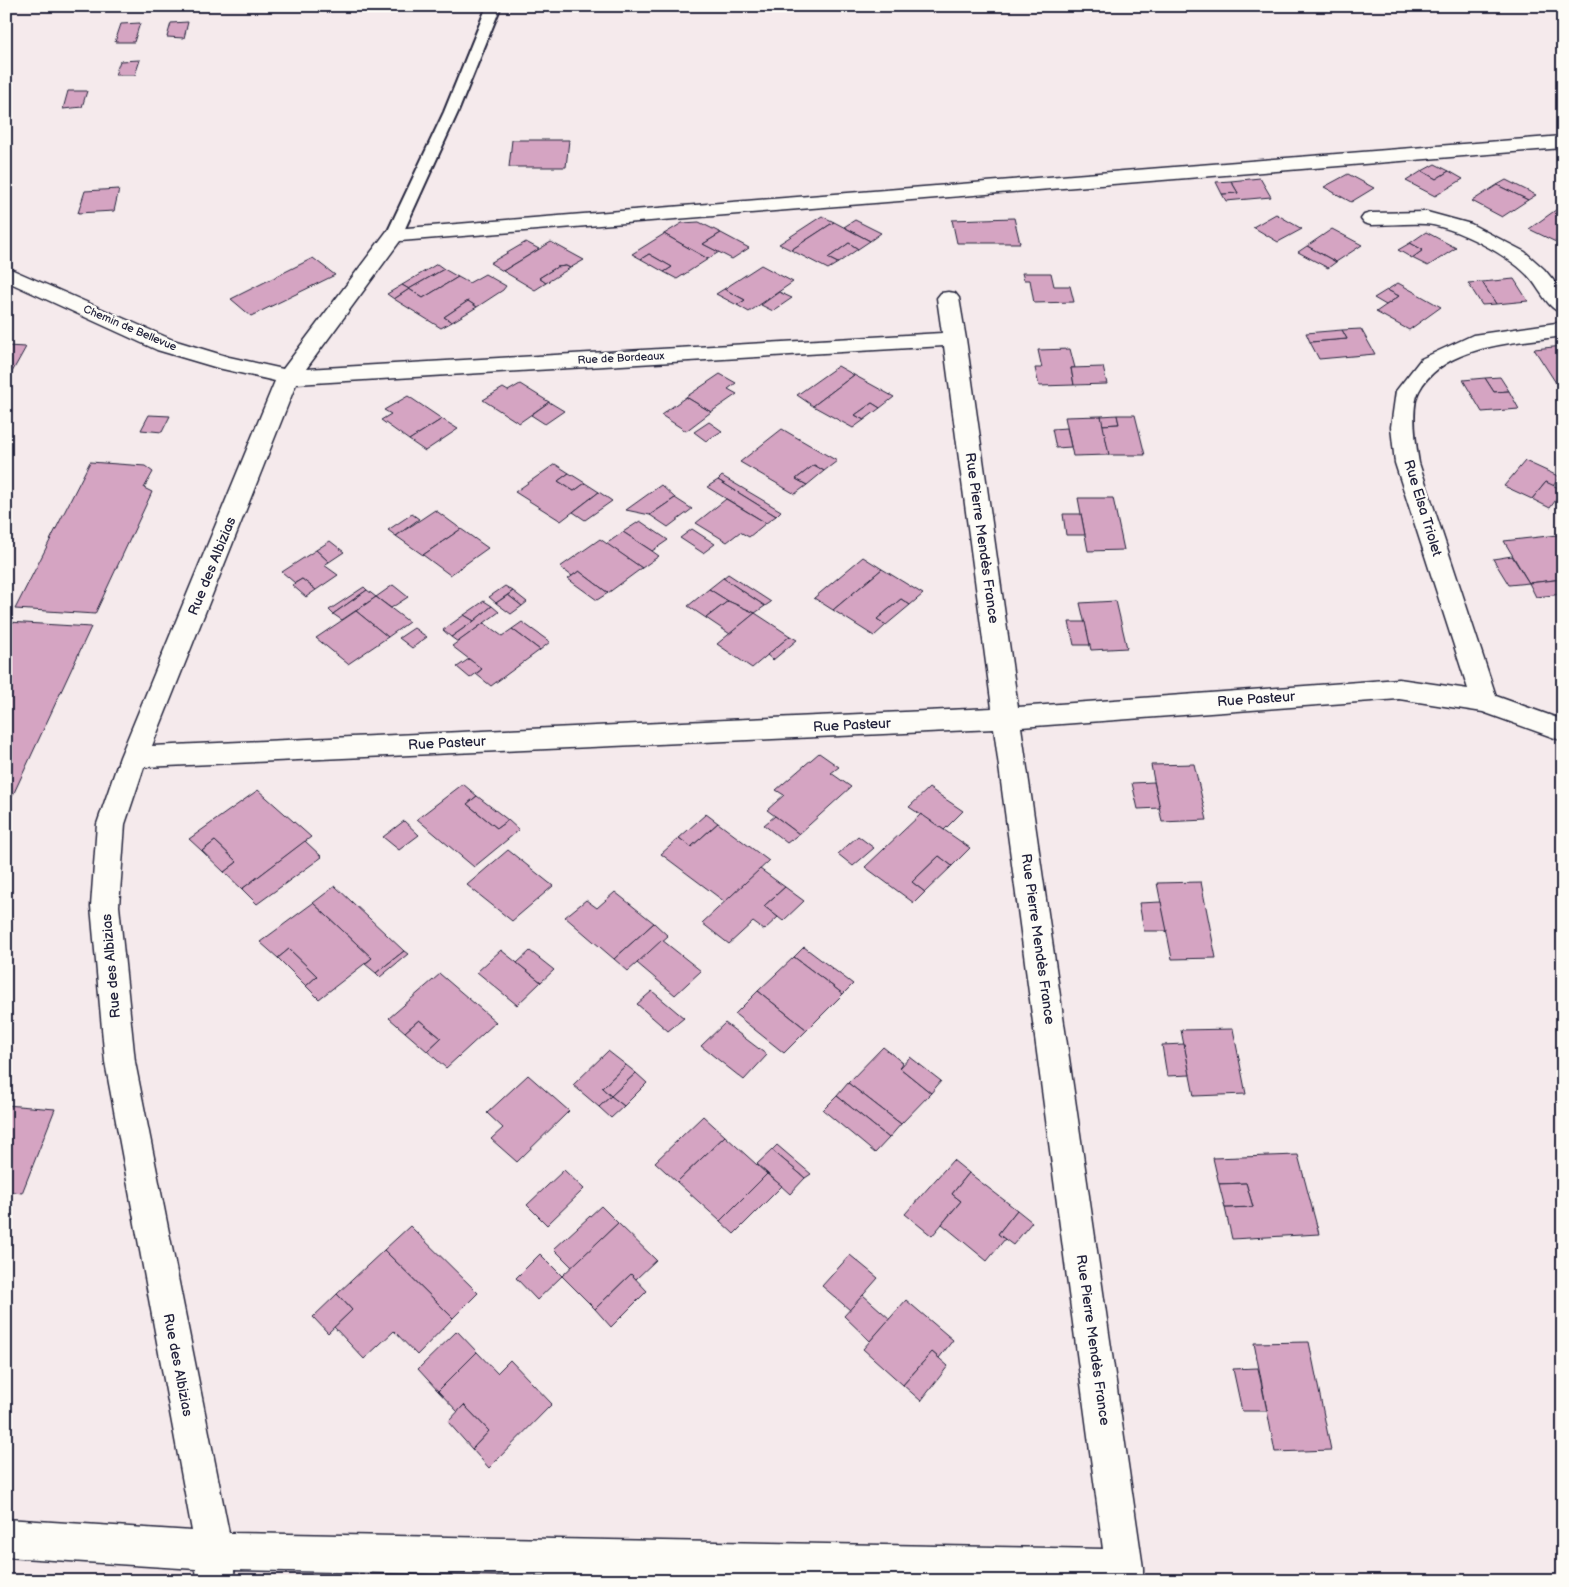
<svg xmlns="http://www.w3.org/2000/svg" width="1569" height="1587" viewBox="0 0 1569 1587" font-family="'Balsamiq Sans',sans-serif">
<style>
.building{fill:#d5a4c2;stroke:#22223b}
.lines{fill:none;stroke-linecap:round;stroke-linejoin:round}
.service-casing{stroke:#22223b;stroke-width:4}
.minor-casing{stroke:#22223b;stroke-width:3}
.service{fill:#fdfcf7;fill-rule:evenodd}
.minor{fill:#fdfcf7;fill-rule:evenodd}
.labels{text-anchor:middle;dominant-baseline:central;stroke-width:5;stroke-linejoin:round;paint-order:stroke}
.far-street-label{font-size:11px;fill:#22223b;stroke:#fdfcf7}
.street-label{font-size:14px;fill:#22223b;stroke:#fdfcf7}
</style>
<rect width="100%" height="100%" fill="#f5eaec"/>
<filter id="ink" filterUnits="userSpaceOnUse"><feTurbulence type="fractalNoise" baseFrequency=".02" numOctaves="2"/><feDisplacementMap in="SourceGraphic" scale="10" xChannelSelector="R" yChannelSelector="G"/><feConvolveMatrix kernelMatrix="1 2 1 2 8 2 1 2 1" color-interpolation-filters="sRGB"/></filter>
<g filter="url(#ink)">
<g class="building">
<polygon points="188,22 184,38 167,37 171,23"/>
<polygon points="140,23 134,42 115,42 121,24"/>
<polygon points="140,60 135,75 115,75 120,61"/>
<polygon points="68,91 87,91 82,107 63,109"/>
<polygon points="512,140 569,140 566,167 509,167"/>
<polygon points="1435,164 1449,171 1436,179 1422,171"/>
<polygon points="1422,171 1436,179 1449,171 1463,179 1435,196 1406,181"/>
<polygon points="1348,174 1374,188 1351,202 1324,187"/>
<polygon points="1260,178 1271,197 1226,201 1222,194 1238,193 1231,181"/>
<polygon points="1506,180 1536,195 1528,200 1497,185"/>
<polygon points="1231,181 1238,193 1222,194 1216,182"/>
<polygon points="1497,185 1528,200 1502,217 1472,201"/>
<polygon points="119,189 114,211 78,213 85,191"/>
<polygon points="1560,207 1563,208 1563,242 1560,244 1529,229"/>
<polygon points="1276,214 1302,229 1278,242 1253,227"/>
<polygon points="822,216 834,222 791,250 779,244"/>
<polygon points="1014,218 1020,243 957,243 952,220"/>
<polygon points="855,220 881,233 870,241 844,227"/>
<polygon points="699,222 721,233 703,244 719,252 708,259 664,234 682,223"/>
<polygon points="834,222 870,241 858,249 849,243 828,258 838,263 828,269 791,250"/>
<polygon points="1332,229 1362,245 1336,262 1307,246"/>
<polygon points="1426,232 1456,248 1428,266 1412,258 1423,250 1410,243"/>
<polygon points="721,233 749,248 732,259 703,244"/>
<polygon points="664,234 708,259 677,279 664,272 672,267 649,254 641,259 632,254"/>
<polygon points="526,242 539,249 503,271 490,263"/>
<polygon points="551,242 584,260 570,268 566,266 557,267 539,278 546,283 535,290 503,271"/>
<polygon points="849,243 858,249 838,263 828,258"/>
<polygon points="1410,243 1423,250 1412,258 1398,250"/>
<polygon points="1307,246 1336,262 1328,268 1298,252"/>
<polygon points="649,254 672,267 664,272 641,259"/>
<polygon points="313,258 335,275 251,316 231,299"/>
<polygon points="437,264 444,269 409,289 402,285"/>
<polygon points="761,265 793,282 749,312 737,305 745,300 724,289"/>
<polygon points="566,266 570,268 546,283 539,278 557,267"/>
<polygon points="444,269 458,277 423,298 409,289"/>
<polygon points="1022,273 1051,273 1054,286 1070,286 1074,302 1034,303 1030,280 1024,280"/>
<polygon points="485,274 506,286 503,290 477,307 468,301 444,317 452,322 441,328 394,299 409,289 423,298 458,277 469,283"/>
<polygon points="1514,279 1528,301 1496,304 1482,282"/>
<polygon points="1482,282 1496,304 1482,305 1468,283"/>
<polygon points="1398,283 1441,307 1409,330 1376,312 1399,296 1387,290"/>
<polygon points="402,285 409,289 394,299 387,294"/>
<polygon points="724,289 745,300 737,305 716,294"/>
<polygon points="1387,290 1399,296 1386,305 1374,298"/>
<polygon points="779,292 792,298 773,311 761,305"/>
<polygon points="468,301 477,307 452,322 444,317"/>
<polygon points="1361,329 1375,354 1319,359 1310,342 1347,339 1342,330"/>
<polygon points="1342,330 1347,339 1310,342 1306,333"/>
<polygon points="6,346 26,347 6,383"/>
<polygon points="1563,346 1563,386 1558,386 1534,349"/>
<polygon points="1070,349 1075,368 1071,368 1074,385 1039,386 1035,368 1042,368 1038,350"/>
<polygon points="838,366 854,375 813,406 797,395"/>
<polygon points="1103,367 1107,384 1074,385 1071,368"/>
<polygon points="720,374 736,383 728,389 737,394 711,412 686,397"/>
<polygon points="854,375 894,397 880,408 872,403 855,415 864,420 853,428 813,406"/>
<polygon points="1500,377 1509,391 1494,392 1485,378"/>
<polygon points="1485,378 1494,392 1509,391 1519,409 1482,412 1463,380"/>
<polygon points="520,384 549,402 519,423 483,400 503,388 508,391"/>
<polygon points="408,396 442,419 409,440 381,420 391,414 384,410"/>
<polygon points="686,397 711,412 686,431 661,415"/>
<polygon points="549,402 564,411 545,424 531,415"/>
<polygon points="872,403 880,408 864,420 855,415"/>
<polygon points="149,415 170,416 162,432 141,430"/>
<polygon points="1117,415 1119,424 1102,425 1101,416"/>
<polygon points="1117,415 1135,415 1145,455 1109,455 1102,425 1119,424"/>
<polygon points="1101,416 1109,455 1073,456 1065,417"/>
<polygon points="442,419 458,429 425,451 409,440"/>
<polygon points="709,422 722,431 706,441 694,432"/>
<polygon points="1067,428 1071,447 1056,448 1052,429"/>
<polygon points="782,429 837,461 824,471 814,465 796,479 807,485 795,494 740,462"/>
<polygon points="1525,461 1560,477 1553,486 1546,482 1532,499 1504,486"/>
<polygon points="90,462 145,466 153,472 144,488 152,492 95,614 15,609"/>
<polygon points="555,464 569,473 558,481 574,491 585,483 599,492 561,521 515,492"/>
<polygon points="814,465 824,471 807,485 796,479"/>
<polygon points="569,473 585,483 574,491 558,481"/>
<polygon points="722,476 781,511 776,516 718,480"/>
<polygon points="718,480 776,516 766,523 707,487"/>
<polygon points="1546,482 1563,490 1550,508 1532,499"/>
<polygon points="661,485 675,498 650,515 626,510"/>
<polygon points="599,492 612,501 585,520 573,512"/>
<polygon points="675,498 692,509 668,527 650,515"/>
<polygon points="1078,498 1113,498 1124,550 1088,551"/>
<polygon points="726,499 766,523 749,537 740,532 727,542 696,523"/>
<polygon points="435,510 461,529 423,555 396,536"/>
<polygon points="412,514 419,519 396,536 388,530"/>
<polygon points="1063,514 1081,514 1085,535 1066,535"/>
<polygon points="640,521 668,540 652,551 623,532"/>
<polygon points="461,529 488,548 450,575 423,555"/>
<polygon points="692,529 715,544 703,553 680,538"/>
<polygon points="623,532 652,551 659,556 642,568 606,544"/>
<polygon points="1557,535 1563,545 1563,579 1529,583 1504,541"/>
<polygon points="600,539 642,568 608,593 579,571 572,576 560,567"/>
<polygon points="330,541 344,552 329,562 316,550"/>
<polygon points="316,550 329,562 324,565 338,575 316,590 302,579 295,583 282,572"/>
<polygon points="1512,556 1529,583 1509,585 1493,559"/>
<polygon points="863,557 882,569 833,610 814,598"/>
<polygon points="882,569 923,594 910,605 901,599 877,619 886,625 874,636 833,610"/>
<polygon points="579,571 608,593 597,600 568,579"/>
<polygon points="728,574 771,602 765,606 723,578"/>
<polygon points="723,578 765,606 755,613 728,601 709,589"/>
<polygon points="302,579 316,590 306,597 292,585"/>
<polygon points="1563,579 1563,594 1536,597 1529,583"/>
<polygon points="393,585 408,597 391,608 376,597"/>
<polygon points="505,586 513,591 496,603 489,597"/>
<polygon points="364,587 367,590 333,614 329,610"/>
<polygon points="709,589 728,601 706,618 688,606"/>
<polygon points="367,590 376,597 342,620 333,614"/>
<polygon points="513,591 527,602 522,606 508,595"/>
<polygon points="508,595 522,606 511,614 496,603"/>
<polygon points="376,597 409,622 388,637 356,611"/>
<polygon points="901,599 910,605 886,625 877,619"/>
<polygon points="484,601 492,606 474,621 464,615"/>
<polygon points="728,601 755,613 730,634 706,618"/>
<polygon points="1116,601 1127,648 1091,650 1080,603"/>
<polygon points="492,606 499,612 458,642 451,637 474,621"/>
<polygon points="356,611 388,637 348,664 316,638"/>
<polygon points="755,613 790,636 752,668 717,644"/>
<polygon points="464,615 474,621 451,637 443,630"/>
<polygon points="8,622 91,627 6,810 6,624"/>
<polygon points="522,622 550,642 540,650 512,629"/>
<polygon points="1069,622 1085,622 1090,645 1074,645"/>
<polygon points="484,623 502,636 512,629 540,650 491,686 476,674 482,669 452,646"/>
<polygon points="414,628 427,637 412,648 399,638"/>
<polygon points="790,636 797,640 773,660 767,655"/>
<polygon points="469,659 482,669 470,678 457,667"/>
<polygon points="819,753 839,767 831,773 851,787 799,834 767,810 784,795 776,790"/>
<polygon points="1194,764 1207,820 1162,822 1151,765"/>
<polygon points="1154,782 1160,808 1138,809 1132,783"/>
<polygon points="463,784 477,796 467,804 497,828 508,820 519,830 474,867 417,819"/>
<polygon points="929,788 963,811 944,830 909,807"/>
<polygon points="258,790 311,837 242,889 224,872 237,862 215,841 202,851 189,839"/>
<polygon points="477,796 508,820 497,828 467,804"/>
<polygon points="706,814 718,823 691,847 679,838"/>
<polygon points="921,814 970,848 952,866 939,856 912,882 925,892 914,903 865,867"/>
<polygon points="775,816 799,834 787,843 764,825"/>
<polygon points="404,821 419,835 399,850 383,837"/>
<polygon points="718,823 769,861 725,902 661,854 679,838 691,847"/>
<polygon points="858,836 874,848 853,866 838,854"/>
<polygon points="215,841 237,862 224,872 202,851"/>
<polygon points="305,841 322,857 257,904 242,889"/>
<polygon points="508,850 553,886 512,921 467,885"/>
<polygon points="939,856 952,866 925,892 912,882"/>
<polygon points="760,869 785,887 764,906 778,917 764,930 753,922 729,944 702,923"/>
<polygon points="1201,882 1216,958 1172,959 1157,883"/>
<polygon points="335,886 404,951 376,973 365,964 372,958 313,903"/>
<polygon points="785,887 804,901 783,921 764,906"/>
<polygon points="615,892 654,923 614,959 565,917 586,900 597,908"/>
<polygon points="1161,902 1167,931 1144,931 1139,903"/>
<polygon points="313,903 372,958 319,999 306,986 317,976 289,949 278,958 260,942"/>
<polygon points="654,923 668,936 628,971 614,959"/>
<polygon points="662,940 701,971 675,995 637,963"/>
<polygon points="804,947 853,984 843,994 794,957"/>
<polygon points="289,949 317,976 306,986 278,958"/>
<polygon points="501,950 541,982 517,1005 477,972"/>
<polygon points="404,951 408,954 380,977 376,973"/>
<polygon points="530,951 554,970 541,982 517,963"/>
<polygon points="794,957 843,994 807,1030 758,991"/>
<polygon points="440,974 496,1022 446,1068 427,1051 441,1038 419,1020 405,1032 389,1018"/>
<polygon points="652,991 684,1018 668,1031 637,1004"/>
<polygon points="758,991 807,1030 784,1053 735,1014"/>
<polygon points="419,1020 441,1038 427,1051 405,1032"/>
<polygon points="725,1023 767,1055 744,1080 701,1046"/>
<polygon points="1233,1029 1246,1094 1194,1096 1181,1030"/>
<polygon points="1184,1044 1190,1075 1167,1076 1162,1045"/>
<polygon points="883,1047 903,1063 900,1068 931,1093 901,1124 848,1083"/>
<polygon points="608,1051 626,1065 602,1088 611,1096 599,1107 573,1085"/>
<polygon points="910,1057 941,1081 931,1093 900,1068"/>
<polygon points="626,1065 636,1073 611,1096 602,1088"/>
<polygon points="636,1073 647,1083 624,1106 611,1096"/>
<polygon points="528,1075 569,1111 517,1162 491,1139 503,1128 487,1113"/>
<polygon points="848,1083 901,1124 889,1138 837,1096"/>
<polygon points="611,1096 624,1106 611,1118 599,1107"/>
<polygon points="837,1096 889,1138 875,1153 823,1110"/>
<polygon points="6,1105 55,1109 22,1193 6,1191"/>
<polygon points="703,1116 725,1136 677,1182 655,1162"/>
<polygon points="725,1136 767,1174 720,1221 677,1182"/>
<polygon points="777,1145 811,1174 805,1178 772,1150"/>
<polygon points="772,1150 805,1178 790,1194 757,1164"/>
<polygon points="1298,1155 1319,1234 1232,1239 1225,1208 1253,1207 1246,1183 1219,1184 1213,1158"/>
<polygon points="953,1160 969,1173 952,1194 961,1201 932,1236 905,1214"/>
<polygon points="564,1170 584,1189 547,1225 527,1205"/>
<polygon points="969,1173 1017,1210 998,1234 1005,1239 987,1261 942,1224 961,1201 952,1194"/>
<polygon points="767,1174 782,1186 734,1234 720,1221"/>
<polygon points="1246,1183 1253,1207 1225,1208 1219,1184"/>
<polygon points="601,1206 618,1223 572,1267 554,1249"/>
<polygon points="1017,1210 1032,1222 1013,1245 998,1234"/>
<polygon points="618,1223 656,1260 636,1279 631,1274 595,1309 562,1276"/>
<polygon points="410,1226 478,1293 453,1318 384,1250"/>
<polygon points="384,1250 453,1318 417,1355 394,1331 364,1359 334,1327 352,1310 337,1294"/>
<polygon points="540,1254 562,1276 537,1300 516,1278"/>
<polygon points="850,1255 878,1278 850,1310 822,1286"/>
<polygon points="631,1274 647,1291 611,1327 595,1309"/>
<polygon points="337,1294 352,1310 328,1333 313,1317"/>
<polygon points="863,1295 890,1319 870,1341 844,1316"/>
<polygon points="906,1300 953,1340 939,1358 932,1352 903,1385 863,1349"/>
<polygon points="457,1331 477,1352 438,1391 418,1369"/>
<polygon points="1309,1342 1331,1450 1275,1452 1254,1343"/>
<polygon points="477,1352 497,1373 510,1360 552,1404 489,1468 472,1449 489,1431 464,1405 458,1412 438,1391"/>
<polygon points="932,1352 948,1366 921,1401 903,1385"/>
<polygon points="1258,1368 1267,1411 1242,1411 1233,1369"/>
<polygon points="464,1405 489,1431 472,1449 448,1422"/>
</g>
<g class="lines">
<defs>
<polygon id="service" points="487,6 501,6 458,112 402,235 400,238 388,238 386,235 444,112"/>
<g id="minor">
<path d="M1563 136V148L400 241 306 369 942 333 937 298 941 293 948 292 955 293 959 298 966 339 1018 707 1399 679 1468 689 1395 463 1391 427 1396 391 1421 359 1473 335 1563 322V336C1516 343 1444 344 1419 391 1410 408 1416 445 1419 463L1496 696 1563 720V741L1483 712 1399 699 1021 727 1143 1568V1581H806L234 1570 235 1581H197L196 1569 6 1557V1519L192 1531 105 1062 91 906 97 824 120 757 275 381 218 368 157 350 6 281V267L173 340 229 357 283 369 387 231 394 229ZM944 346 992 708 152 746 296 384ZM994 729 1103 1549 229 1533 135 1062 119 906 125 824 144 767Z"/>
<path d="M1427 212 1471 224 1525 252 1544 269 1563 292V313C1548 310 1540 289 1530 278 1511 256 1454 226 1425 224 1407 223 1389 225 1371 225L1364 223 1361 219 1364 215 1371 213Z"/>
</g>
</defs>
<use href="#service" class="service-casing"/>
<use href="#minor" class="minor-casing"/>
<use href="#service" class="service"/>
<use href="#minor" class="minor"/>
</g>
</g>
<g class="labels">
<g class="far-street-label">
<text transform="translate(130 328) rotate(23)">Chemin de Bellevue</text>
<text transform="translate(621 358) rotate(-3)">Rue de Bordeaux</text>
</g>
<g class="street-label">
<text transform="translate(1423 508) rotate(73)">Rue Elsa Triolet</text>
<text transform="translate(982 538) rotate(82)">Rue Pierre Mendès France</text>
<text transform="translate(212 566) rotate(-68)">Rue des Albizias</text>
<text transform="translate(1256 699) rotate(-4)">Rue Pasteur</text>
<text transform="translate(852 725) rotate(-3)">Rue Pasteur</text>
<text transform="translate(447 743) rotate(-3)">Rue Pasteur</text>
<text transform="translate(1038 939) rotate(82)">Rue Pierre Mendès France</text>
<text transform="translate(111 966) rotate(-95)">Rue des Albizias</text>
<text transform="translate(1093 1340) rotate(82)">Rue Pierre Mendès France</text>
<text transform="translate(178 1365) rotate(79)">Rue des Albizias</text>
</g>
</g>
<rect width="1569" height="1587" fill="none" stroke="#fdfcf7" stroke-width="25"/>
<rect x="12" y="12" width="1544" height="1562" fill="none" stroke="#22223b" stroke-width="2" filter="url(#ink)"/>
</svg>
